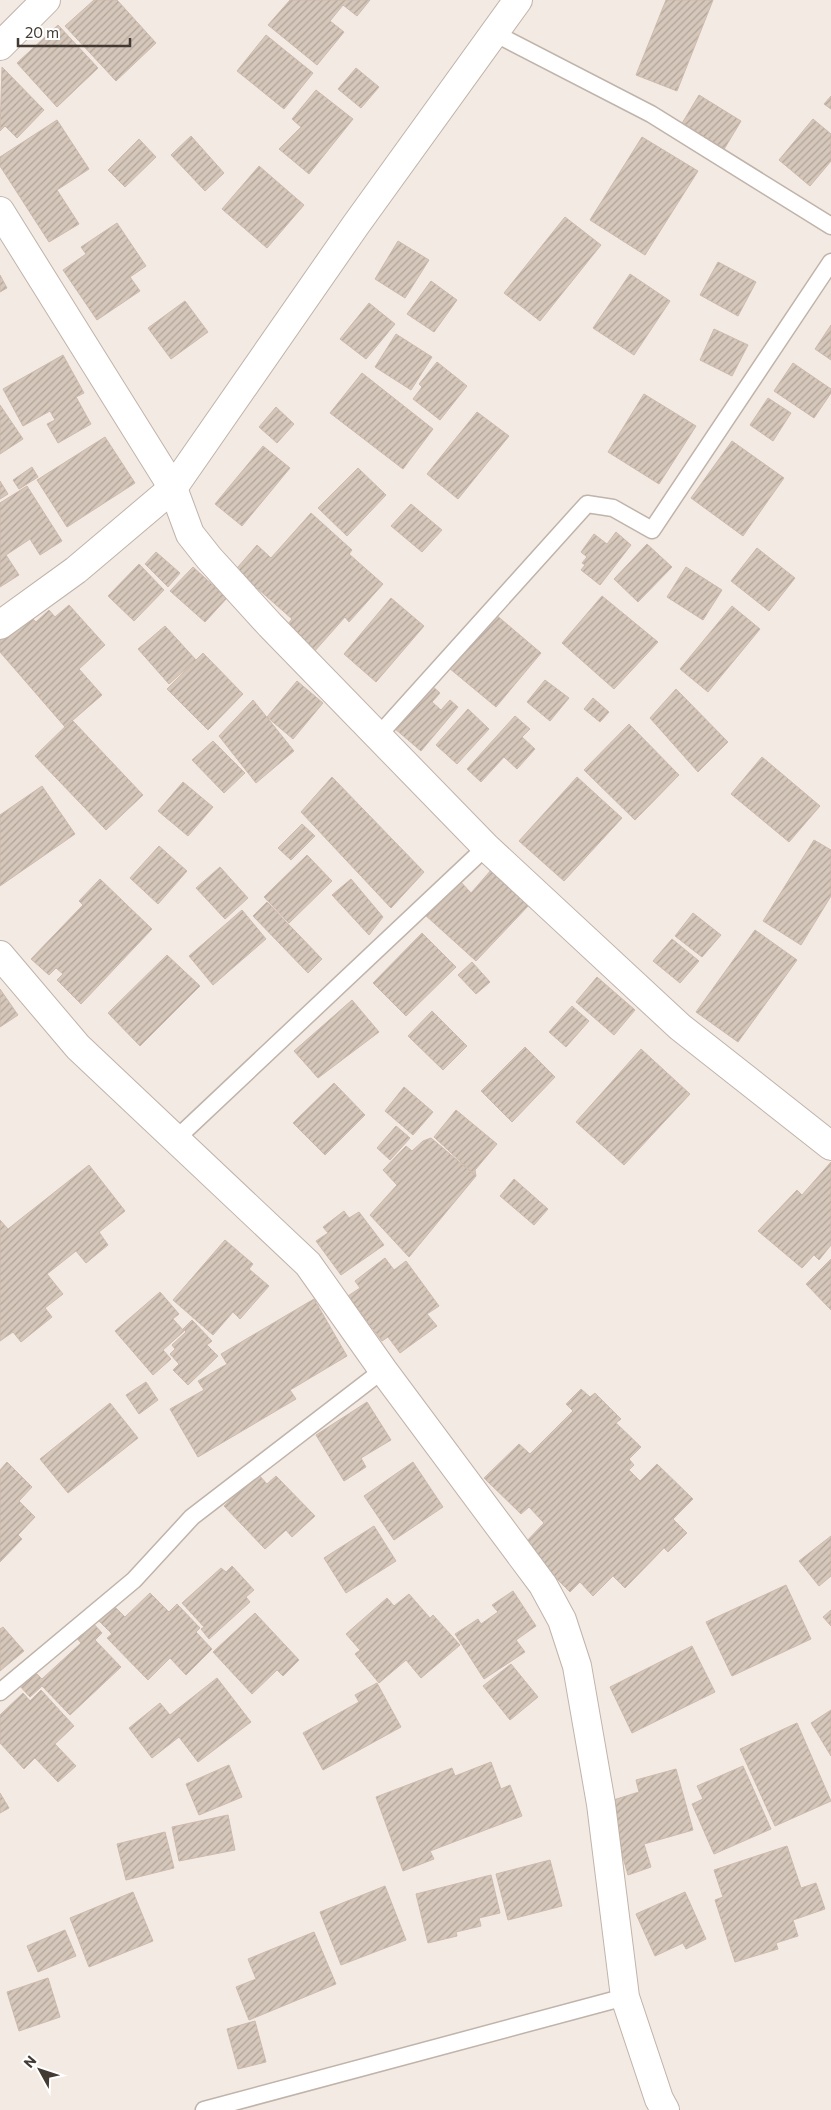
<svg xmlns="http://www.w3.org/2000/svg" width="831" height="2110" viewBox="0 0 831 2110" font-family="Commissioner,sans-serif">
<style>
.building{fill:url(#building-hatch);stroke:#cebaac}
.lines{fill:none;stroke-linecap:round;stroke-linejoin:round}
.service-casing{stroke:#c0b3a9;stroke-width:19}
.minor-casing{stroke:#c0b3a9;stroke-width:30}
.tertiary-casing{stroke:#c0b3a9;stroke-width:30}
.service{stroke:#fff;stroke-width:16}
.minor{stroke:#fff;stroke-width:28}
.tertiary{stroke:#fff;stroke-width:28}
</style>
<defs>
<pattern id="building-hatch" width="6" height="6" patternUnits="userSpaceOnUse" patternTransform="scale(1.25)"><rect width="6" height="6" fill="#d6c7bb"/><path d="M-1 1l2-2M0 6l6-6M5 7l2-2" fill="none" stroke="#afa399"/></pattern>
</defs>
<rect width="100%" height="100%" fill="#f2eae3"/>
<g class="building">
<polygon points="94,0 117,0 156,43 116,81 65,26"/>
<polygon points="290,0 370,0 357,16 343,5 330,21 344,32 317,65 268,25"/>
<polygon points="666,0 713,0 677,91 636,75"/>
<polygon points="58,25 98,68 57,107 17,63"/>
<polygon points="266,35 313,73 284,109 237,71"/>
<polygon points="2,67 44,110 17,138 5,126 0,131"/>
<polygon points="356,68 379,87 361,108 338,89"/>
<polygon points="316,90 353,119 309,174 279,149 301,127 292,119"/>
<polygon points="699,95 741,121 723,151 681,125"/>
<polygon points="831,96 831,109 824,104"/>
<polygon points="813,119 831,134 831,161 810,186 779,160"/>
<polygon points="57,120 89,169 57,190 79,224 49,242 0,166 0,157"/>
<polygon points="191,136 224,173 205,191 171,155"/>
<polygon points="642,137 698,171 645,255 590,220"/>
<polygon points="139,139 156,157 125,187 108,170"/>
<polygon points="259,166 304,205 267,248 222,209"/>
<polygon points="565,217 601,245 540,321 504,293"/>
<polygon points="117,223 146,266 130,277 140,291 97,320 63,270 86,254 81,247"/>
<polygon points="398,241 429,260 405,298 375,279"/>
<polygon points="718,262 756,282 738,316 700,295"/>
<polygon points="630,274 670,301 634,355 593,328"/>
<polygon points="0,275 7,288 0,292"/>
<polygon points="431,281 457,300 434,332 407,314"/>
<polygon points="185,301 208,332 171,359 148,328"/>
<polygon points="369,303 395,324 366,359 340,339"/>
<polygon points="831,325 831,360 815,349"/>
<polygon points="714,329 748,345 732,376 700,360"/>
<polygon points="396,334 432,357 411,390 375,367"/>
<polygon points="63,355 84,393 76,397 91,424 58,443 47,424 55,420 50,411 23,426 3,389"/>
<polygon points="437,362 467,386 440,420 413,399 422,387 419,384"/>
<polygon points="793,363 831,389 831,393 814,418 774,391"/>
<polygon points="362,373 433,429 403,469 330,413"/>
<polygon points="644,394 696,426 659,484 608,452"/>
<polygon points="768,398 791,413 773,441 750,425"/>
<polygon points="0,405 23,439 0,454"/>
<polygon points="276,407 294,424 277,443 259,427"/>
<polygon points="477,412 509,436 458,499 427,474"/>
<polygon points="105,437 135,483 67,527 37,480"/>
<polygon points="732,441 784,478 743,536 691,498"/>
<polygon points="263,446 290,468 242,526 215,504"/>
<polygon points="32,467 38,477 19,489 13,480"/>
<polygon points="358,468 386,495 347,536 318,508"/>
<polygon points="0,481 8,494 0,499"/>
<polygon points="27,486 62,541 40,555 30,539 6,555 19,575 0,587 0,503"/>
<polygon points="411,504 442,530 422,552 391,526"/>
<polygon points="311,513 352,550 349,554 383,584 349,622 345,617 313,653 285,628 292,619 257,588 251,593 231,575 257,545 271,558"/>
<polygon points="616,532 631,545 600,585 581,570 585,565 582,563 587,557 581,552 594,534 607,544"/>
<polygon points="647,544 672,567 638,602 614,579"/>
<polygon points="757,548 795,578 769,611 731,581"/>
<polygon points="156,552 180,573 168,587 145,564"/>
<polygon points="139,564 164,590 134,621 108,596"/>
<polygon points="193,567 227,598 205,622 170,591"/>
<polygon points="686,567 722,590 703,620 667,597"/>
<polygon points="602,596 658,642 614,689 562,643"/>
<polygon points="391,598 424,626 376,682 344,654"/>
<polygon points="69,605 105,645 79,669 102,695 65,727 0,652 0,639 28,614 36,622 49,610 55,617"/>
<polygon points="732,606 760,629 708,692 680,669"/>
<polygon points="495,614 541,653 496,707 449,668"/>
<polygon points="165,626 196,660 169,684 138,649"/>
<polygon points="203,653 243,694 208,730 167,689"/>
<polygon points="545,680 569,698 550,721 527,702"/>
<polygon points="297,681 323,703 293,739 267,717"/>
<polygon points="431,685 440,693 432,702 441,710 450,700 458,707 421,751 394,728"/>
<polygon points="676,689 728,742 698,772 650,718"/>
<polygon points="593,698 609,712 600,722 584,709"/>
<polygon points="253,700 294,751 256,783 219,736"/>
<polygon points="468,709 489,729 457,764 436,745"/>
<polygon points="515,716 530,729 522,737 535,749 517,769 504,757 481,782 467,769"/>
<polygon points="72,720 143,795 106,830 35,756"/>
<polygon points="629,724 679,775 635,820 584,770"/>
<polygon points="213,741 245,773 224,793 192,760"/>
<polygon points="762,757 820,806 789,842 731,794"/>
<polygon points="332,777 424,872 391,908 301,812"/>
<polygon points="577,777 622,818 564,881 519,841"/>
<polygon points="183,782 213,807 188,836 158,811"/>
<polygon points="42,786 75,834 0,886 0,815"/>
<polygon points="302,824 315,836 291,860 278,848"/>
<polygon points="814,840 831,850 831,896 801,945 763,921"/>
<polygon points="159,846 187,871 158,904 130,878"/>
<polygon points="307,855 332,881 289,923 264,897"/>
<polygon points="220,867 248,898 225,919 196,888"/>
<polygon points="492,869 530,904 476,961 424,914 458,879 471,893"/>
<polygon points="100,879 152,929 81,1004 57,980 63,974 56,968 49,975 31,959 83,905 79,901"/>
<polygon points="351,879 383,917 369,935 332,895"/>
<polygon points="267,902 322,959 308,973 253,916"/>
<polygon points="242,910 266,939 213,985 189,956"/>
<polygon points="693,913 721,935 702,957 675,936"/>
<polygon points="755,930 797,960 738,1042 696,1012"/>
<polygon points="422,933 456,967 406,1016 373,983"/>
<polygon points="672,939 699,961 680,983 653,961"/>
<polygon points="167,955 200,986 140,1046 108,1013"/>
<polygon points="472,962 490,982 476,994 458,975"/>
<polygon points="597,977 635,1010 614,1035 576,1002"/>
<polygon points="0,989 18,1015 0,1027"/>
<polygon points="352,1000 379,1032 318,1078 294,1051"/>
<polygon points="572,1006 589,1021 566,1047 549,1032"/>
<polygon points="432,1011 467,1046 443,1070 408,1036"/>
<polygon points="525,1047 555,1077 512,1122 481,1091"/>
<polygon points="641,1049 690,1094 624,1165 576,1122"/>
<polygon points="334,1083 365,1115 325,1155 293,1123"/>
<polygon points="404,1087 433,1112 413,1135 385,1111"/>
<polygon points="456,1110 497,1144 475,1170 476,1176 434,1137"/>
<polygon points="396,1126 410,1138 390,1160 377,1148"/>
<polygon points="431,1138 476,1176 409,1257 370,1215 397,1185 383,1170 406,1146 412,1151 423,1141"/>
<polygon points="831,1162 831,1245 819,1260 814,1255 802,1268 758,1231 797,1190 802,1195"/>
<polygon points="89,1165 125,1211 99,1232 108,1245 86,1263 76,1251 47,1274 63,1294 45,1308 52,1317 21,1342 13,1332 0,1341 0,1220 8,1229"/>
<polygon points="514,1179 548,1209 534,1225 500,1196"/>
<polygon points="344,1211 349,1218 359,1212 384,1245 341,1275 316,1241 328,1233 323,1227"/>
<polygon points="225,1240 253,1264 249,1269 269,1286 240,1319 233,1312 213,1335 173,1300"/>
<polygon points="385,1258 394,1270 406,1261 439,1306 427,1314 437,1326 400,1353 388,1337 382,1341 348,1296 360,1288 355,1281"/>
<polygon points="831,1259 831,1310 806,1284"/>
<polygon points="160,1292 179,1314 173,1319 184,1331 163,1350 171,1359 153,1375 115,1331"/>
<polygon points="314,1299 347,1356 290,1390 296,1399 198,1457 170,1409 204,1390 198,1381 227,1364 221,1354"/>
<polygon points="192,1320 212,1341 207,1345 218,1356 188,1385 173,1370 179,1364 170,1354 175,1349 172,1345 186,1332 183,1329"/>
<polygon points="146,1382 158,1400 139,1414 126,1395"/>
<polygon points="581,1389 590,1397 595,1393 621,1419 616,1423 641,1447 629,1459 634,1465 629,1470 640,1481 657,1464 693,1499 673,1519 687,1533 668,1552 664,1548 625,1588 613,1576 593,1596 580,1582 570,1592 523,1545 544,1523 529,1507 521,1514 484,1478 519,1444 530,1454 573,1411 566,1404"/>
<polygon points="367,1402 391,1440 361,1458 366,1467 344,1481 316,1435"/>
<polygon points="110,1403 138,1438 68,1493 40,1459"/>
<polygon points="7,1462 32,1487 19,1501 35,1517 18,1535 22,1539 0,1562 0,1470"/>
<polygon points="413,1462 443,1507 394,1540 364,1496"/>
<polygon points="258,1474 267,1484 276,1476 315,1516 292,1537 286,1530 265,1549 224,1506"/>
<polygon points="374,1526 396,1561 346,1593 324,1558"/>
<polygon points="831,1536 831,1576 819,1586 799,1561"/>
<polygon points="232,1566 254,1590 246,1597 250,1602 209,1639 201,1629 204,1627 182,1603 221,1568 226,1572"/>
<polygon points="786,1585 811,1639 732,1676 706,1622"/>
<polygon points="513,1591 536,1626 516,1640 525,1652 484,1679 455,1634 478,1619 481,1624 498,1612 492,1605"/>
<polygon points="150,1593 169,1612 177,1604 200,1628 196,1632 212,1649 186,1675 170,1658 148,1680 107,1638 112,1634 99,1621 114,1606 125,1617"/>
<polygon points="409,1594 430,1618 433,1615 460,1645 421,1678 406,1660 379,1683 355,1654 360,1650 346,1634 387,1598 394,1606"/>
<polygon points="831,1610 831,1626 823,1617"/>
<polygon points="255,1613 299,1660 283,1676 277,1670 252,1694 213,1652"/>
<polygon points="91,1621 102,1633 95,1640 121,1667 70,1715 42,1686 30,1697 18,1684 32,1669 42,1679 81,1643 75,1636"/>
<polygon points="3,1627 24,1651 0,1671 0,1629"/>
<polygon points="692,1646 715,1692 632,1733 610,1687"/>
<polygon points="511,1664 538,1697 510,1720 483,1686"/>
<polygon points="217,1678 251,1722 198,1762 179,1737 152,1758 129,1728 160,1703 170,1715"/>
<polygon points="377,1683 401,1727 323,1770 303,1733 359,1702 355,1695"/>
<polygon points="41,1690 74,1726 55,1744 76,1766 58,1782 35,1758 24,1769 0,1743 0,1715 23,1693 30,1701"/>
<polygon points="831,1710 831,1756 811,1723"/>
<polygon points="797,1723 831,1801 775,1826 740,1749"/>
<polygon points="491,1762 501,1789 510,1785 522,1816 430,1851 434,1859 403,1871 376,1797 452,1768 455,1776"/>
<polygon points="229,1765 242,1797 199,1815 186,1784"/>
<polygon points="743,1766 771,1829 714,1854 692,1804 703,1799 697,1786"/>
<polygon points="676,1769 693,1830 644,1844 651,1867 628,1875 607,1802 639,1792 636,1780"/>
<polygon points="0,1793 9,1808 0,1813"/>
<polygon points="228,1815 235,1850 179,1861 172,1827"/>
<polygon points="165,1832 174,1868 126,1880 117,1844"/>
<polygon points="787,1846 801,1888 816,1883 825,1909 793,1920 798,1936 776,1943 778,1949 735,1962 715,1900 723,1897 714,1870"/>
<polygon points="550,1860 562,1906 508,1920 496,1874"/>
<polygon points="491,1875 500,1913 479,1918 481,1926 456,1932 457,1936 428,1943 416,1894"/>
<polygon points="385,1886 406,1940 341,1965 320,1912"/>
<polygon points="133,1892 153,1941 89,1967 70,1918"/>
<polygon points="685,1892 706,1939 686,1949 683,1943 655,1956 636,1914"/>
<polygon points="65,1930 76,1956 38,1972 27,1946"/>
<polygon points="314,1932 336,1984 249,2020 236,1987 256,1979 248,1959"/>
<polygon points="48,1978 60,2017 19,2031 7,1992"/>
<polygon points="255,2021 266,2062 238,2069 227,2029"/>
</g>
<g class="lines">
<defs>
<g id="service">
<polyline points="494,33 651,114 831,226"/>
<polyline points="377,737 587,504 613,508 652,530 831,262"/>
<polyline points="176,1139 486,847"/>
<polyline points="0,1692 134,1580 192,1517 383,1370"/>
<polyline points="204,2110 625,1997"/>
</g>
<g id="minor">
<polyline points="0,46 46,0"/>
<polyline points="0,211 173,488 190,534 209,558 270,625 486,847 680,1027 831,1146"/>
<polyline points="0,625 76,570 173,488"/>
<polyline points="0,955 78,1047 308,1264 383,1370 543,1585 562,1620 577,1666 601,1804 625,1997 659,2099 665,2110"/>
</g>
<polyline id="tertiary" points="173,488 355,226 518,0"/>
</defs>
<use href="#service" class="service-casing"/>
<use href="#minor" class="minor-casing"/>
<use href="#tertiary" class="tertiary-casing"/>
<use href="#service" class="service"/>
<use href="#minor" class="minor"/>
<use href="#tertiary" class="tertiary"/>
</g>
<g transform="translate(40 2070) rotate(310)" stroke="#ffffff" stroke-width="4" paint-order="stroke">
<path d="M0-4L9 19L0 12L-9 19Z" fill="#433a33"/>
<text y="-8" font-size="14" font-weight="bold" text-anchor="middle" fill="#433a33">N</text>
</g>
<path d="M18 38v8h112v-8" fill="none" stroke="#433a33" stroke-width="2.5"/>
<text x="25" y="38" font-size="15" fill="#433a33" stroke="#ffffff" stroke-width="4" paint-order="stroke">20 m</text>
</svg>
